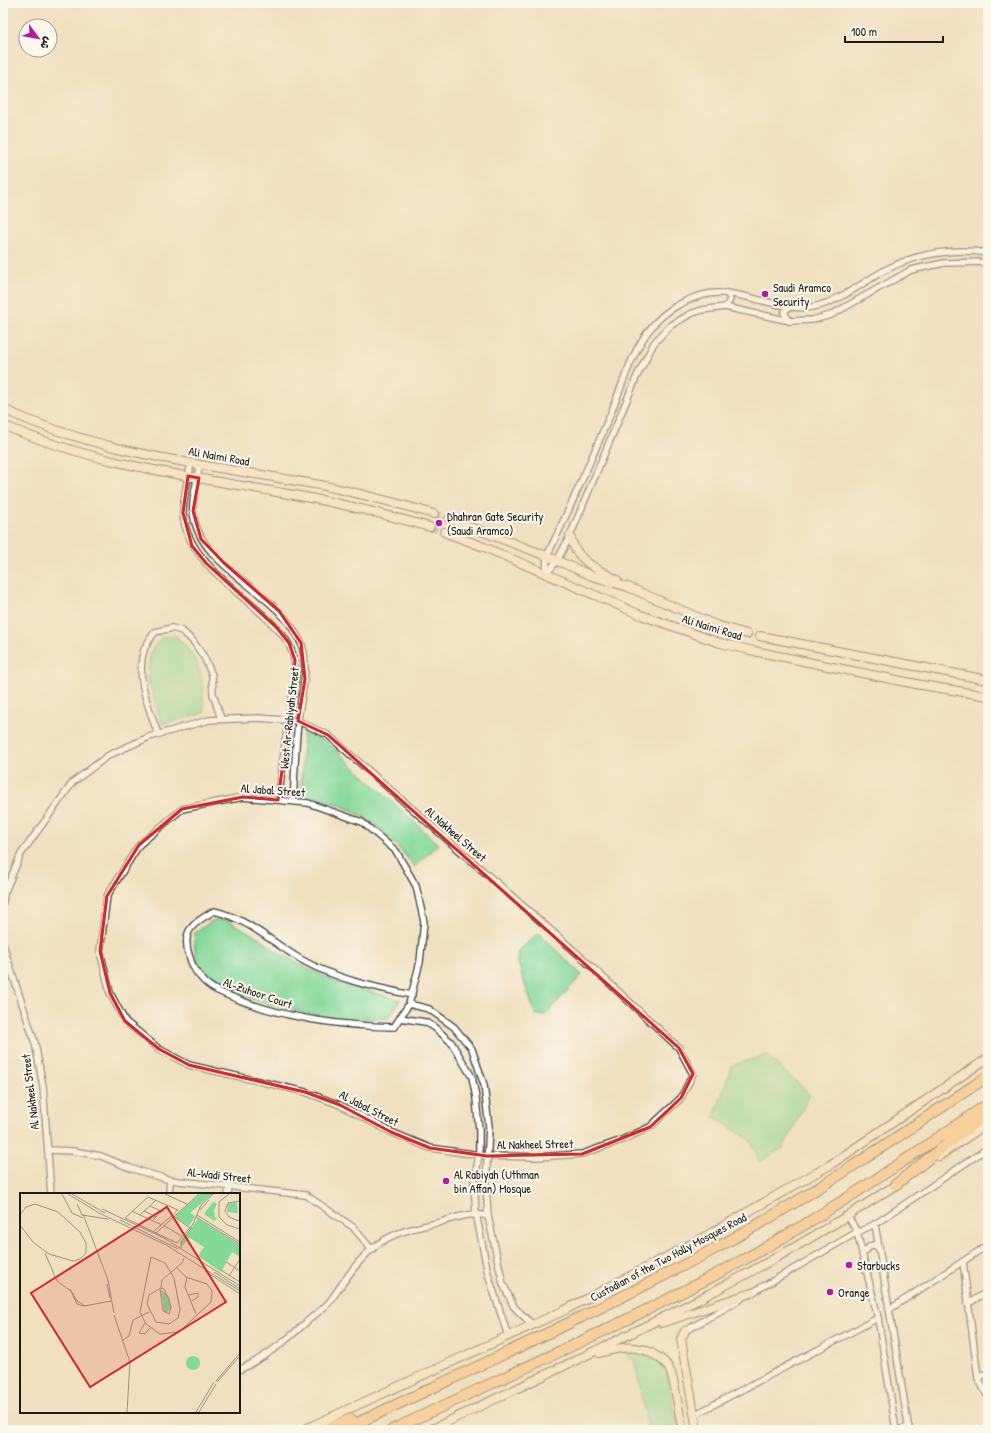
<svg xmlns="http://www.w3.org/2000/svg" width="991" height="1433" viewBox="0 0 991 1433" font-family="'Patrick Hand','Playpen Sans Arabic',sans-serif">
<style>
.green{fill:#84d89a;stroke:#507a5b}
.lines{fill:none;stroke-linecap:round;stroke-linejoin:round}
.secondary-tunnel{stroke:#c6b99f;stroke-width:8;stroke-dasharray:8 4;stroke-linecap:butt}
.street-casing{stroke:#3c3935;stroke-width:8}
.secondary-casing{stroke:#3c3935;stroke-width:10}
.highway-casing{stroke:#3c3935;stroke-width:12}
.street{stroke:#fff;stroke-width:5.5}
.secondary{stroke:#ffe4c6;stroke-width:8}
.highway{stroke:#febc70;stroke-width:10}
.marked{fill:none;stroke:#d62828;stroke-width:3;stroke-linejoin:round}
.poi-dot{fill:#b5179e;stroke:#fbf7ec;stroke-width:1.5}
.labels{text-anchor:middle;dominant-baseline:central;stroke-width:4;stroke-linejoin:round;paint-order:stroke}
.poi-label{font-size:12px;fill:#1c1c1c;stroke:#fbf7ec;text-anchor:start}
.street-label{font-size:12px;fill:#1c1c1c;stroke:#fbf7ec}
.inset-road{fill:none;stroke:#9b927e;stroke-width:1}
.view{fill:#d62828;fill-opacity:0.15;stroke:#d62828;stroke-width:2}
.inset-edge{fill:none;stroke:#1c1c1c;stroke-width:2}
</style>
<rect width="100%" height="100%" fill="#fbf7ec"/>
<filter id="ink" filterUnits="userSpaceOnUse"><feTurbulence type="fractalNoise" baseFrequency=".025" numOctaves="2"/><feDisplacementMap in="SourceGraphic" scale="8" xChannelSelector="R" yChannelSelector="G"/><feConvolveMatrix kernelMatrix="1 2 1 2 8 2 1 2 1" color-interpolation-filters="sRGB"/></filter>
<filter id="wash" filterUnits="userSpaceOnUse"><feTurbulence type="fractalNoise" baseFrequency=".012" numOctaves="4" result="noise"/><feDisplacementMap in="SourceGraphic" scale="16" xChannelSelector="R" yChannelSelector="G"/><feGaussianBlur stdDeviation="0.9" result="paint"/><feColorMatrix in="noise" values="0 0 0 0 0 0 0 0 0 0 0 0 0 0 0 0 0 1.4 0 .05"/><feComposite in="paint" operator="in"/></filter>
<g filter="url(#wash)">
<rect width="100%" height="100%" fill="#f0e0c0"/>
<g class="green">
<path d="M176 636C203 661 203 678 204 713L162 724 148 680 150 652 162 637Z"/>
<path d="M303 733 327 742 438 844 415 867C384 828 352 801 301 796Z"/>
<path d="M213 920 228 921 261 939 280 954 336 982 400 1000 389 1018C372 1018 354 1020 337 1018 309 1015 216 996 202 972 195 959 194 947 195 933Z"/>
<polygon points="538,933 582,975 544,1016 535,1014 518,963 519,951"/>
<polygon points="767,1055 810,1094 783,1148 760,1162 750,1140 714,1117 732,1065"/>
<polygon points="639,1352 654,1358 666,1372 679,1430 648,1430 634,1358 629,1359 627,1353"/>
</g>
</g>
<g filter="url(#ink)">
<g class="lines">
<g class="secondary-tunnel">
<polyline points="434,514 449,519"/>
<polyline points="430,527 444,532"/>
</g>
<defs>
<g id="street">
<polyline points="789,306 784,313 790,321"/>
<polyline points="725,307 730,300 729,296 726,293"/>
<path d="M191 463C188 479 183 497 183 514 186 557 234 588 263 615 277 628 290 640 294 659 299 678 290 702 288 722 284 748 282 774 278 800"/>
<path d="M199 464C199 480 191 497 193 512 198 564 267 588 293 629 296 634 300 640 302 645 310 672 300 696 298 723 295 749 295 775 293 801"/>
<polyline points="546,574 557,561 570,536 636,378 654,343 670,326 690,314 702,310 725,307 790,321 812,320 831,315 911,270 944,263 988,262"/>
<path d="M546 575 547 556C569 510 590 463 610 415 621 389 632 351 650 329 663 312 683 300 703 295 743 285 782 317 821 305 846 297 866 280 889 268 919 253 955 248 988 253"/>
<path d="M158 734C149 708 135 678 144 650 146 644 151 638 155 632L172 628 182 631 193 641 204 657 212 675 213 694 221 719"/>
<path d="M3 902 4 894 21 854 73 782 109 755 149 737 209 720 258 718 298 721 328 735 579 955 679 1048 693 1074 681 1098 650 1127 622 1140 582 1154 537 1157 487 1156 430 1148 391 1132 340 1105 305 1092 189 1065 159 1049 125 1021 110 993 100 951 107 896 139 845 182 809 243 797 308 803 362 822 396 851 416 886 424 922 420 962 409 1004 394 1027C342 1026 291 1019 242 1001 228 995 212 991 202 979 196 973 191 963 189 955 181 930 194 923 214 911 249 919 272 943 302 960 336 979 373 987 412 995"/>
<polyline points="3,945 35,1043 43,1086 51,1194"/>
<polyline points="409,1004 429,1009 454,1027 472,1049 484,1085 489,1127 486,1183 488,1216 503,1284 514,1307 533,1325"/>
<polyline points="400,1018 425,1022 434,1027 451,1042 472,1077 476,1098 479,1131 479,1155 474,1183 476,1213 488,1274 508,1336"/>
<polyline points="48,1150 73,1151 101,1156 130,1168 170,1180 306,1195 353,1227 372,1250"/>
<polyline points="169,1194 170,1180"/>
<polyline points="228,1194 229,1187"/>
<polyline points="848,1216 857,1232 878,1318 896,1430"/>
<polyline points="875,1224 909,1430"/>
<polyline points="862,1255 870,1246 874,1245 879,1248"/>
<polyline points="963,1262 978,1378 988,1397"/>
<polyline points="748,1295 854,1234 875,1224 988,1148"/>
<polyline points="968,1304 988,1291"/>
<polyline points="890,1309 988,1245"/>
<polyline points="685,1331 741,1299"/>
<path d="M239 1370C267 1357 288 1339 311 1318 317 1313 326 1307 331 1300 345 1280 358 1259 378 1244 396 1231 419 1227 441 1222 458 1217 471 1212 488 1216"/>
<polyline points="978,1378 988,1372"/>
<polyline points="694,1415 878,1318"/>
<polyline points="899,1430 909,1427"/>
</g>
<g id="secondary">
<path d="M3 409C105 456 211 465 320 485 359 493 396 503 434 514"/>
<path d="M3 425C100 467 197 477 300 496 344 504 387 515 430 527"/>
<polyline points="449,519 547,556 592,576 628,587 716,625 747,634"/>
<polyline points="444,532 484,547 641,615 720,643 754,651 916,684 988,696"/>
<path d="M570 536C576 561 596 568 617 580"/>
<polyline points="760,636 988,680"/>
<polyline points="939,1156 988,1123"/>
<polyline points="662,1323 751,1293"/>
<polyline points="685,1331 681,1339 684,1357 697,1430"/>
<path d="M599 1353C621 1347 639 1343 658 1357 664 1361 669 1366 671 1373 677 1391 678 1411 683 1430"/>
<polyline points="303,1430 565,1310 697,1241 830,1165 988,1058"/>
<path d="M430 1430C590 1353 752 1281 900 1182"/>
</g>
<g id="highway">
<polyline points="895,1185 988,1112"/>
<polyline points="323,1430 351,1419"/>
<path d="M343 1430C467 1371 594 1314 716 1248 810 1197 899 1136 988 1076"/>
<path d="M392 1430C510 1374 629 1322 743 1260 828 1214 908 1158 988 1104"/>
</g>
</defs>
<use href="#street" class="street-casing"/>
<use href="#secondary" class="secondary-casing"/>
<use href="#highway" class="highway-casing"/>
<use href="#street" class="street"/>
<use href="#secondary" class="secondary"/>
<use href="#highway" class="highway"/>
</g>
</g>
<path d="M0 0H991V1433H0ZM188 476 199 478 193 511 201 539 224 563 279 611 301 643 305 679 298 721 328 735 679 1048 693 1074 681 1098 650 1127 582 1154 487 1156 430 1148 391 1132 340 1105 305 1092 189 1065 159 1049 125 1021 110 993 100 951 107 896 139 845 182 809 243 797 278 800 294 683 295 660 289 643 277 628 206 563 192 546 183 513Z" fill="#f0e0c0" fill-opacity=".55" fill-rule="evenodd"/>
<path class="marked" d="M188 476 199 478 193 511 201 539 224 563 279 611 301 643 305 679 298 721 328 735 679 1048 693 1074 681 1098 650 1127 582 1154 487 1156 430 1148 391 1132 340 1105 305 1092 189 1065 159 1049 125 1021 110 993 100 951 107 896 139 845 182 809 243 797 278 800 294 683 295 660 289 643 277 628 206 563 192 546 183 513Z"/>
<g class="poi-dot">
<circle cx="765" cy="294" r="4"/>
<circle cx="439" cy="523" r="4"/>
<circle cx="446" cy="1181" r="4"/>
<circle cx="849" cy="1265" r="4"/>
<circle cx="830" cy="1292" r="4"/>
</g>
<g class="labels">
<g class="poi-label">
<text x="773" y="287">Saudi Aramco<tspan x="773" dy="14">Security</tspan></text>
<text x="447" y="516">Dhahran Gate Security<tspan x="447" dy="14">(Saudi Aramco)</tspan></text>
<text x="454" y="1174">Al Rabiyah (Uthman<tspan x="454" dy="14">bin Affan) Mosque</tspan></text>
<text x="857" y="1265">Starbucks</text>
<text x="838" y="1292">Orange</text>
</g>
<g class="street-label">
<text transform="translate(219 456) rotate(10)">Ali Naimi Road</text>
<text transform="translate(712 627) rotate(17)">Ali Naimi Road</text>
<text transform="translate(289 718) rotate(-84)">West Ar-Rabiyah Street</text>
<text transform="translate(273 790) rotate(4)">Al Jabal Street</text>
<text transform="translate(456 834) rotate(41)">Al Nakheel Street</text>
<text transform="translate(258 993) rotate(19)">Al-Zuhoor Court</text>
<text transform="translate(30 1092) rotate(-97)">Al Nakheel Street</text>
<text transform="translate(369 1108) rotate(27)">Al Jabal Street</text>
<text transform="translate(535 1144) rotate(-1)">Al Nakheel Street</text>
<text transform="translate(219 1175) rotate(6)">Al-Wadi Street</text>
<text transform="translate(668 1257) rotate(-28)">Custodian of the Two Holly Mosques Road</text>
</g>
</g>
<g transform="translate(20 1193)">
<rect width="220" height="220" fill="#f0e0c0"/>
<path d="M180 1H192L170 20 175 23 169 33 154 24ZM193 9 197 11 194 17 195 25H198L194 28 184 21ZM217 9 218 20 207 19 208 11ZM178 26 220 52V64L212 59 201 79 178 63 184 54 170 45 162 53 161 49ZM141 97 147 101 151 114 147 120 144 118ZM166 170a7 7 0 1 1 14 0a7 7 0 1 1-14 0Z" fill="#84d89a"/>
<path class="inset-road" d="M42 1 52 20 63 25M48 1 79 20 146 52 220 98M52 1 85 20M145 1 167 11M209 1 199 9V24L207 32 220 36M57 11 62 22 88 26M130 13 143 19M220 14V30M82 16 144 45 220 93M158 17 128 4 105 25 157 50 173 31 181 12 193 1M180 17 189 7M112 18 120 22 136 7M124 18 136 24M63 21 88 87 94 120M0 22 6 14 15 11 38 19 60 39 66 50V60L60 66 53 68 29 61 13 49 0 32M120 22 142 32M177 22 220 49M153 23 170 35M176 24 220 51M100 27 158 56M133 27 147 12M219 28 209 24 205 18 208 10 220 8M143 32 163 44M134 38 158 17M136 40 179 1M161 55V49L172 34M25 60 37 88 51 98 57 111 64 113 91 108M206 69 220 78M201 77 220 89M185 78 220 101M194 79 220 96M209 83 220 66M167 84 165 94 176 121M87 91 90 105M141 95 129 102 127 111 136 129 149 131 158 125 160 117 154 85 145 70 131 64 120 119 126 131 140 141 159 139 191 109 192 98 187 91 166 84 157 75M141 95 142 87 162 70 164 65M50 96 57 108 64 112M140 96 143 118 149 121 151 114 149 106 144 96 141 95M169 102 178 100V104L172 108M94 122 110 169 107 219M125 130 119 140 125 141 130 135M103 147 109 143 113 127 129 119M196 188 220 160M197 189 220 163M176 219 194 189M179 219 196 191"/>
<path class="view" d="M147 14 206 109 70 194 11 100Z"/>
<rect width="220" height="220" class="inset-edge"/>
</g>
<rect width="991" height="1433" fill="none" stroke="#fbf7ec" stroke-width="16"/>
<g transform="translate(38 38) rotate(122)"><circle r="19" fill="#fbf7ec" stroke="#a29f99"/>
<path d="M0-3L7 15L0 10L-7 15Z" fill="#b5179e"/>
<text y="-6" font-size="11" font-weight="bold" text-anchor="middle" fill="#1c1c1c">ش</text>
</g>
<path d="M845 36v6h98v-6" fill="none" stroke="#1c1c1c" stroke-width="2"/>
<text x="851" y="36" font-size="12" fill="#1c1c1c" stroke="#fbf7ec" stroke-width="3" paint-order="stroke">100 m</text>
</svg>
